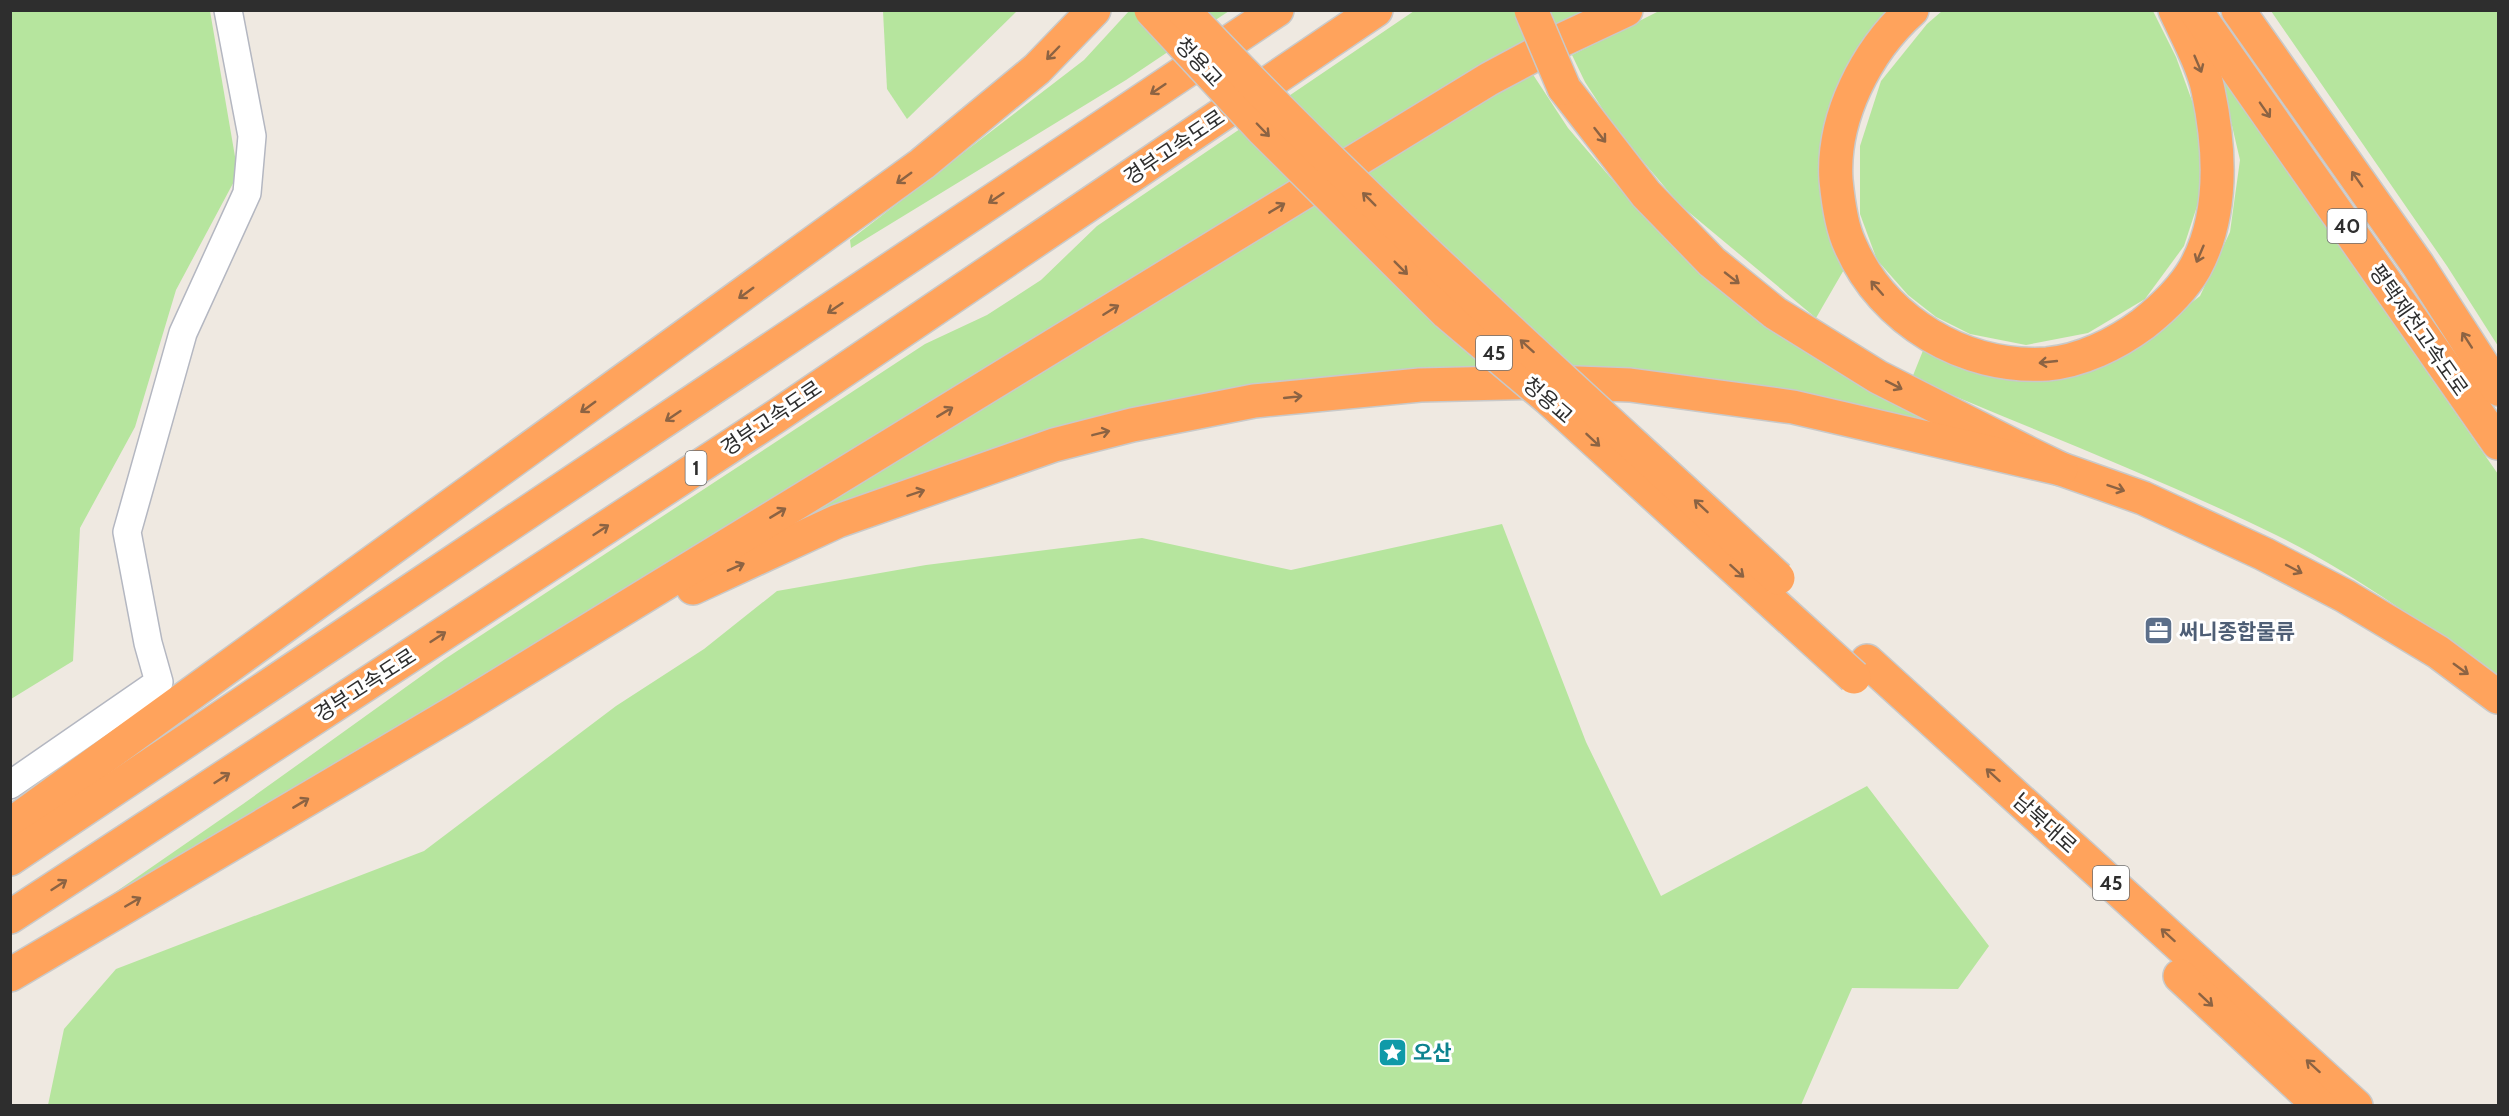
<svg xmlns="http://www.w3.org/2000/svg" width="2509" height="1116" viewBox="0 0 2509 1116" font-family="Cabin,'Noto Sans KR',sans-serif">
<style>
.green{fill:#b6e59e}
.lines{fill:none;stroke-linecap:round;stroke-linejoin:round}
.minor-casing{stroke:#b4b7c1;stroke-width:30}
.highway-casing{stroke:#c9c9c9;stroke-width:36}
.minor{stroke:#fff;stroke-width:27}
.highway{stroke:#ffa35c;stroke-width:33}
.highway-bridge-casing{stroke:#c9c9c9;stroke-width:36;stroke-linecap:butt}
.highway-bridge{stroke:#ffa35c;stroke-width:33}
.oneway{stroke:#8c6343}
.labels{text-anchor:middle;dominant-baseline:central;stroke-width:6;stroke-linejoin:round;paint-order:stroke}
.shield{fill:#fff;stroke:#6d6d6d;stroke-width:1.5}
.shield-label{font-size:20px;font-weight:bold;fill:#2e2e2e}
.street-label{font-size:21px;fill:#2e2e2e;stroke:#fff}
.service-label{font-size:21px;font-weight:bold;fill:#4e5e75;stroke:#fff;text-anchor:start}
.culture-label{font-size:21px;font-weight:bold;fill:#0d838f;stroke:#fff;text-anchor:start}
</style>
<rect width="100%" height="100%" fill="#efe9e1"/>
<g class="green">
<polygon points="10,11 210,11 238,174 176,290 135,427 80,528 73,661 11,699"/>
<polygon points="883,11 883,10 1017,11 907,119 887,89"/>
<polygon points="1129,11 1229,11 1126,80 851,248 850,240 1084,60"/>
<polygon points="1414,11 1597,11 65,927 243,804 445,659 925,344 987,315 1041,280 1097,226"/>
<polygon points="1659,11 1901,11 1831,126 1849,261 1816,318 1679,204 1615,128 1585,82 1572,55"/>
<polygon points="1942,11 2153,11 2176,57 2195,109 2199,147 2201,194 2184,246 2145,299 2088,333 2026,345 1970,334 1936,317 1908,295 1877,260 1860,214 1860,146 1881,81 1927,24"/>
<polygon points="2271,11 2498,11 2498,346 2447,266"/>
<polygon points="1532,73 1568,128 1634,205 1719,284 1816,359 1929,420 1933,427 1779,396 1351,381 809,518 803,516 1443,123"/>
<path d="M2220 74 2498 474V676C2426 627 2354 573 2276 535 2157 477 2033 430 1912 378L1926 343 1987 372 2130 351 2200 296 2230 232 2240 160Z"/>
<polygon points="1502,524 1586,742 1661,896 1867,786 1989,946 1958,989 1852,988 1801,1105 48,1105 64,1029 116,969 424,851 616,706 704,649 777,591 926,565 1142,538 1291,570"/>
</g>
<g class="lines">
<defs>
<polyline id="minor" points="10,785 159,682 148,643 127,532 183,333 247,193 252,136 228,10"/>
<g id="highway">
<path d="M1912 10C1866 51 1832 118 1836 180 1838 201 1841 226 1850 245 1883 321 1964 369 2047 364 2081 361 2116 344 2143 324 2162 309 2183 289 2195 268 2224 215 2220 147 2208 90 2203 65 2186 34 2175 10"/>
<polyline points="2195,10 2498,443"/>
<polyline points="2238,10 2418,265 2498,389"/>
<polyline points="1564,88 1646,194 1712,262 1775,313 1878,377 2028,453 2061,469 2143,498 2264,554 2345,596 2438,652 2498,697"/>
<polyline points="693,588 838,521 1054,445 1132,425 1254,401 1420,385 1550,382 1630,385 1793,407 2061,469"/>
<polyline points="1867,661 2356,1106"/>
<polyline points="10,825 922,164 1037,69 1094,10"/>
<polyline points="10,859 1277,10"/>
<polyline points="10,917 778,415 1376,10"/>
<polyline points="10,975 460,709 1489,79 1564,39 1626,10"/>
<polyline points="2180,976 2320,1106"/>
</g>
</defs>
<use href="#minor" class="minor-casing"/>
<use href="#highway" class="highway-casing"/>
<use href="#minor" class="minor"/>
<use href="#highway" class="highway"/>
<defs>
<g id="highway-bridge">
<polyline points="1151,10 1262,129 1447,313 1549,399 1854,677"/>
<path d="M1183 10C1371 210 1577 391 1778 578"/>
<polyline points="1531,10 1564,88"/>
</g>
</defs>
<use href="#highway-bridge" class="highway-bridge-casing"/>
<use href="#highway-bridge" class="highway-bridge"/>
</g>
<defs><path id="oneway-shaft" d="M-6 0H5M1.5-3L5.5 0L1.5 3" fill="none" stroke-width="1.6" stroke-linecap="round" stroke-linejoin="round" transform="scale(1.5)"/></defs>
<g class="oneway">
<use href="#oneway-shaft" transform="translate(1053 53) rotate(134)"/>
<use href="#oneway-shaft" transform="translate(2198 64) rotate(67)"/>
<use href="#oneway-shaft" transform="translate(1158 89) rotate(146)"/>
<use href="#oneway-shaft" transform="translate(2265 110) rotate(55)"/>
<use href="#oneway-shaft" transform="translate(1263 130) rotate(46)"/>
<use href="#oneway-shaft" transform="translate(1600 135) rotate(52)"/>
<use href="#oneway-shaft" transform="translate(904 178) rotate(144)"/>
<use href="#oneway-shaft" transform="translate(2357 179) rotate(-125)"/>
<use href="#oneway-shaft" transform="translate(996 198) rotate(146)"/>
<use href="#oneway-shaft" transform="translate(1369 199) rotate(-135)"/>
<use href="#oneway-shaft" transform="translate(1277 208) rotate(-31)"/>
<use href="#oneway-shaft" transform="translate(2200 254) rotate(113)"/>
<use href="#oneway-shaft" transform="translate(1401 268) rotate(45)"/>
<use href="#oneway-shaft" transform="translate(1732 278) rotate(38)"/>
<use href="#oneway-shaft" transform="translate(1877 288) rotate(-131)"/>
<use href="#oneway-shaft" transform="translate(746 293) rotate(144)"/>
<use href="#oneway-shaft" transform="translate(835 308) rotate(146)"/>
<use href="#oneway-shaft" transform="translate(1111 310) rotate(-32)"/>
<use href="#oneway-shaft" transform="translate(2467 340) rotate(-123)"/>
<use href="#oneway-shaft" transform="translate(1527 346) rotate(-138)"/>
<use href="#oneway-shaft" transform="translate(2048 362) rotate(174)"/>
<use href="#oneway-shaft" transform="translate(1894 385) rotate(27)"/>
<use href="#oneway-shaft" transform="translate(1293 397) rotate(-6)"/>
<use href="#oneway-shaft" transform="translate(588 407) rotate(144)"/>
<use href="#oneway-shaft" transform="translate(945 412) rotate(-31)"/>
<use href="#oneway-shaft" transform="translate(673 416) rotate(146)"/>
<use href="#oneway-shaft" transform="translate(1101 433) rotate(-14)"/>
<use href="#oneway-shaft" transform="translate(1593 440) rotate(43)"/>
<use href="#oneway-shaft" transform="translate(2116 488) rotate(19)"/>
<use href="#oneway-shaft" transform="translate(916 493) rotate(-19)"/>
<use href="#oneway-shaft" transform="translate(1701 506) rotate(-137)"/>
<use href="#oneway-shaft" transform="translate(778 513) rotate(-31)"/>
<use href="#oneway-shaft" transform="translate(601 530) rotate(-33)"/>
<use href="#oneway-shaft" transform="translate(736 567) rotate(-24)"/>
<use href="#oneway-shaft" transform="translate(2294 569) rotate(28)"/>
<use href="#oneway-shaft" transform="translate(1737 571) rotate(42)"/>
<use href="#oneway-shaft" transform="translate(438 637) rotate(-33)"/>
<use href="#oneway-shaft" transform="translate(2461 669) rotate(36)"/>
<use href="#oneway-shaft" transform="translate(1993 775) rotate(-138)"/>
<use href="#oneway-shaft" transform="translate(222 778) rotate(-33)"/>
<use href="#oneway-shaft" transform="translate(301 803) rotate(-31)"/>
<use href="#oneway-shaft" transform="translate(59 885) rotate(-33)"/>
<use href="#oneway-shaft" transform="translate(133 902) rotate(-30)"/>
<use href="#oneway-shaft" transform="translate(2168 935) rotate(-138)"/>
<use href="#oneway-shaft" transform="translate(2206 1000) rotate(43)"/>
<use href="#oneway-shaft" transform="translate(2313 1066) rotate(-138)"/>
</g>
<defs>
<symbol id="office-square" viewBox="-11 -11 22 22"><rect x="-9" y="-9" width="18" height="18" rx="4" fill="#5c6f8a" stroke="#fff"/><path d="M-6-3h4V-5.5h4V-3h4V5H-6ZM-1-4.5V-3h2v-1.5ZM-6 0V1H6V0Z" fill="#fff"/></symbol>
<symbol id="sight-square" viewBox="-11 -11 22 22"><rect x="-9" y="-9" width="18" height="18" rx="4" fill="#0f9aa8" stroke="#fff"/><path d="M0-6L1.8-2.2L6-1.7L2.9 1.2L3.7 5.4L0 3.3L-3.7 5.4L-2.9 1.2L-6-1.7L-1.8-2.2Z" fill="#fff"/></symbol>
</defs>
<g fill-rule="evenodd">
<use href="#office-square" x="2142" y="614" width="33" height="33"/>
<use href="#sight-square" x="1376" y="1036" width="33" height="33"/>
</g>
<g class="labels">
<g class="shield">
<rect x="2327.5" y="209" width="39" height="34" rx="4.5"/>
<rect x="1476" y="336" width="36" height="34" rx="4.5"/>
<rect x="685.5" y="451" width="21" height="34" rx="4.5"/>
<rect x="2093" y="866" width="36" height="34" rx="4.5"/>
</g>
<g class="shield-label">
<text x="2347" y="226">40</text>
<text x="1494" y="353">45</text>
<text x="696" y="468">1</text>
<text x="2111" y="883">45</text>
</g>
<g class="street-label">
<text transform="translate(1199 62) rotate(47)">청용교</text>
<text transform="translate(1174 147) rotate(-34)">경부고속도로</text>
<text transform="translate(2419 330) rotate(55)">평택제천고속도로</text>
<text transform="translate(1548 400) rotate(41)">청용교</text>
<text transform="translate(771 418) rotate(-34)">경부고속도로</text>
<text transform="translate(365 685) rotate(-33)">경부고속도로</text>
<text transform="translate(2045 823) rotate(42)">남북대로</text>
</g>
<g class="service-label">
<text x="2179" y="631">써니종합물류</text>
</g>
<g class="culture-label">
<text x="1413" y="1052">오산</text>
</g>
</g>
<rect width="2509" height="1116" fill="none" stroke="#2e2e2e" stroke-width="24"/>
</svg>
